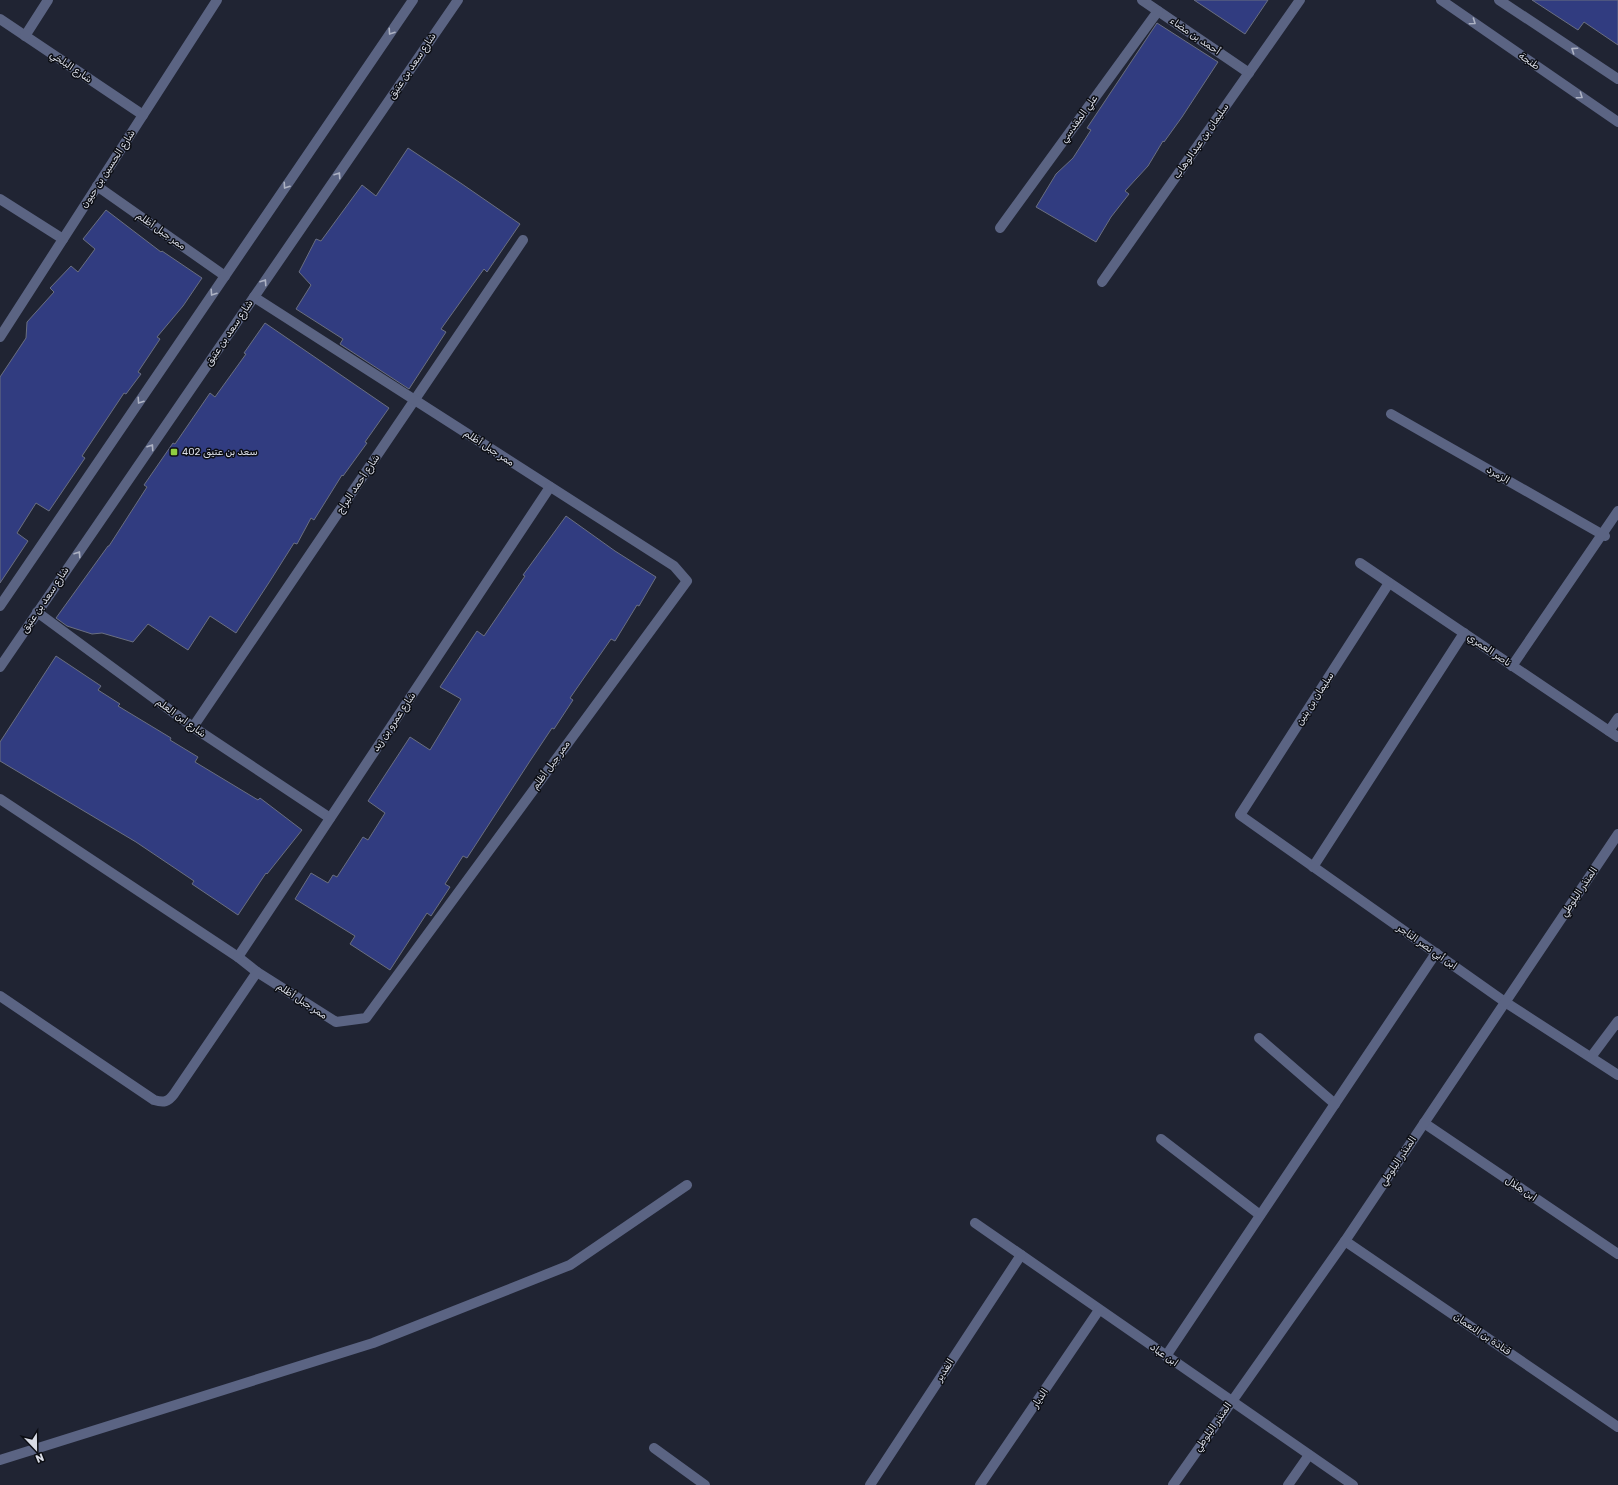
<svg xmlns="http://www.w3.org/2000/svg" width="1618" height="1485" viewBox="0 0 1618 1485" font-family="Rubik,'Noto Sans Arabic',sans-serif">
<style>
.building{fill:#313c80;stroke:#6a6f80}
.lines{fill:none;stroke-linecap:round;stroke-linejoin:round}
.minor{stroke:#5b6483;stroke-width:10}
.tertiary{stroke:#5b6483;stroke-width:10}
.oneway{stroke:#adb2c3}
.poi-dot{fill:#8fcd41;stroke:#0c0e14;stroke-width:1.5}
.labels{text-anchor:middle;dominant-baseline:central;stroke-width:3;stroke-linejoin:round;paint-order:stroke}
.street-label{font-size:10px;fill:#d9dce6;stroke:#0c0e14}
.poi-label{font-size:10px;fill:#d9dce6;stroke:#0c0e14;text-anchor:start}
</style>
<rect width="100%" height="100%" fill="#202433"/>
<g class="building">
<polygon points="1194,0 1268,0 1245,34"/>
<polygon points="1532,0 1618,0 1618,45 1584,22 1578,30"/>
<polygon points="1157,23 1218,62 1182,117 1164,142 1163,141 1148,166 1125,191 1129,194 1111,217 1096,242 1036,207 1056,174 1073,158 1091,130 1087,128"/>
<polygon points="408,148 462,184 520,224 487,272 484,269 441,329 446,332 409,389 340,344 343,339 296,309 311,285 299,272 316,239 321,241 362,185 376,196"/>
<polygon points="106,210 161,252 162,251 202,278 183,306 157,337 160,339 138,372 141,374 126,394 124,393 82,456 85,458 49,511 36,503 17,533 28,541 0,583 0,377 26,338 27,322 54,292 50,288 71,266 78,272 95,249 83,239"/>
<polygon points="265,323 389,408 365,442 367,443 343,476 342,475 314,520 311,518 297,544 294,543 270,581 236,633 210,616 188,650 148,624 133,642 102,633 92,634 67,626 56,618 108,546 109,546 147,487 144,485 173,443 175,444 210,393 215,397 246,354 244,353"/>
<polygon points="566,516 615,551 656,577 639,606 637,605 615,641 611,639 570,698 573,700 554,729 552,728 530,761 467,858 463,856 445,884 450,887 431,916 427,913 390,970 350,944 355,936 295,899 311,873 328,883 333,875 337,877 363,837 368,840 385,813 368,801 410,737 430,750 461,699 440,687 477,631 484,636 525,576 523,575"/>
<polygon points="56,656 101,686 98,690 120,704 118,706 171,738 170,740 198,757 195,762 258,800 260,798 302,830 267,874 266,873 238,915 192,884 194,881 136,842 0,761 0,742"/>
</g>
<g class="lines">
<g class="minor">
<polyline points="1142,0 1249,73"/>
<polyline points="0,19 143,115"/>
<polyline points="25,36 48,0"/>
<polyline points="97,186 225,276"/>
<polyline points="0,199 63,239"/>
<polyline points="1000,228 1158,11"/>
<polyline points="1102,282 1300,0"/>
<polyline points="0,337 217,0"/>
<polyline points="1391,414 1605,536"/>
<polyline points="1360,563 1618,737"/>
<polyline points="1389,583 1240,815 1505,1002 1618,1075"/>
<polyline points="37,612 193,727 330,818"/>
<polyline points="1512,666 1618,511"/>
<polyline points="193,727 523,240"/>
<polyline points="1609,731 1618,718"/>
<polyline points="0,799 238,957 257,972 336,1022 366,1018 687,581 674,566 254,297"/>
<polyline points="1313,867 1464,633"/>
<polyline points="238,957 550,487"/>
<path d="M0 996 154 1100C164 1103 168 1102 174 1094L257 972"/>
<polyline points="1259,1038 1335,1104"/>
<polyline points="1591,1057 1618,1021"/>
<polyline points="1424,1123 1618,1254"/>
<polyline points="1161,1139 1260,1215"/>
<polyline points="975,1223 1353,1485"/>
<polyline points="1345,1241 1618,1427"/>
<polyline points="1166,1356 1436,953"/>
<polyline points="654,1448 705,1485"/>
<polyline points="0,1460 373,1343 570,1265 687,1185"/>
<polyline points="870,1485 1021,1255"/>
<polyline points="980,1485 1099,1310"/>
<polyline points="1173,1485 1345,1241 1618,834"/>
<polyline points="1288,1485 1309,1455"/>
</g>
<g class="tertiary">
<polyline points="1441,0 1618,122"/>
<polyline points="1499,0 1618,79"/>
<polyline points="0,606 413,0"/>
<polyline points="0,667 458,0"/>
</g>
</g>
<defs><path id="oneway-chevron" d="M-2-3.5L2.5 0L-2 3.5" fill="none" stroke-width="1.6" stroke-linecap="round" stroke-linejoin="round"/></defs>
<g class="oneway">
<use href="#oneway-chevron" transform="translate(1473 22) rotate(35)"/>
<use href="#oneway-chevron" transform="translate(391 32) rotate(124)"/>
<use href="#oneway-chevron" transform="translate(1574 50) rotate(-146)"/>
<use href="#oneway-chevron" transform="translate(1580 96) rotate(35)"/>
<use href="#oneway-chevron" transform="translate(338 175) rotate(-56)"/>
<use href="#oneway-chevron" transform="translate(286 186) rotate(124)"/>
<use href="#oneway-chevron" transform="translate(264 282) rotate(-56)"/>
<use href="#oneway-chevron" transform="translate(213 293) rotate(124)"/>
<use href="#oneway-chevron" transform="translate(140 401) rotate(124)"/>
<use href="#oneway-chevron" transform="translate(151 447) rotate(-56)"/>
<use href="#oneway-chevron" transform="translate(78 554) rotate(-56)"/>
</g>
<rect class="poi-dot" x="170" y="448" width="8" height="8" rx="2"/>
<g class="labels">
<g class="street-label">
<text transform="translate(1195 36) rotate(34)">أحمد بن مضاء</text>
<text transform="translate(1529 61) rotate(35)">طنجة</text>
<text transform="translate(412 66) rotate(-56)">شارع سعد بن عتيق</text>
<text transform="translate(71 67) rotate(34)">شارع البلخي</text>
<text transform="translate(1079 119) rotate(-54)">علي المقدسي</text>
<text transform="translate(1201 141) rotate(-55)">سليمان بن عبدالوهاب</text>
<text transform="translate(108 169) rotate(-57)">شارع الحسين بن حيون</text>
<text transform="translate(161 231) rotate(35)">ممر جبل أظلم</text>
<text transform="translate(229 333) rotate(-56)">شارع سعد بن عتيق</text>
<text transform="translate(489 448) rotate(33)">ممر جبل أظلم</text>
<text transform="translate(1498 475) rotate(30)">الزمرد</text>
<text transform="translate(358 484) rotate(-56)">شارع أحمد البراج</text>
<text transform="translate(45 600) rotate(-56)">شارع سعد بن عتيق</text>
<text transform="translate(1489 650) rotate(34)">ناصر العمري</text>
<text transform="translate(1315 699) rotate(-57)">سليمان بن بنين</text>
<text transform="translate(181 718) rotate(36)">شارع ابن العلم</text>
<text transform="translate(394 722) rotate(-56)">شارع عمرو بن زيد</text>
<text transform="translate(551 765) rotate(-54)">ممر جبل أظلم</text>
<text transform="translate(1579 892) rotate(-56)">المنذر البلوطي</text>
<text transform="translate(1427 947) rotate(35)">ابن أبي نصر التاجر</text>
<text transform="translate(302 1001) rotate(33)">ممر جبل أظلم</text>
<text transform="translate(1398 1161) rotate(-56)">المنذر البلوطي</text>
<text transform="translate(1521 1189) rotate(34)">ابن هلال</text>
<text transform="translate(1482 1334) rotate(34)">قتادة بن النعمان</text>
<text transform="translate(1164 1355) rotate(35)">ابن عباد</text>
<text transform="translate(945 1370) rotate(-57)">الغدير</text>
<text transform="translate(1040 1398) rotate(-56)">الديار</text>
<text transform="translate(1213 1427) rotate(-55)">المنذر البلوطي</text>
</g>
<g class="poi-label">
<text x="182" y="452">سعد بن عتيق 402</text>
</g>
</g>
<g transform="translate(36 1449) rotate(158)" stroke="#0c0e14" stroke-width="3" paint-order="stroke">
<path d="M0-3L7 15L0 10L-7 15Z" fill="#d9dce6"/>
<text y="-6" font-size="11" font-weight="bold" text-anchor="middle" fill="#d9dce6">N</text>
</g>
</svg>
